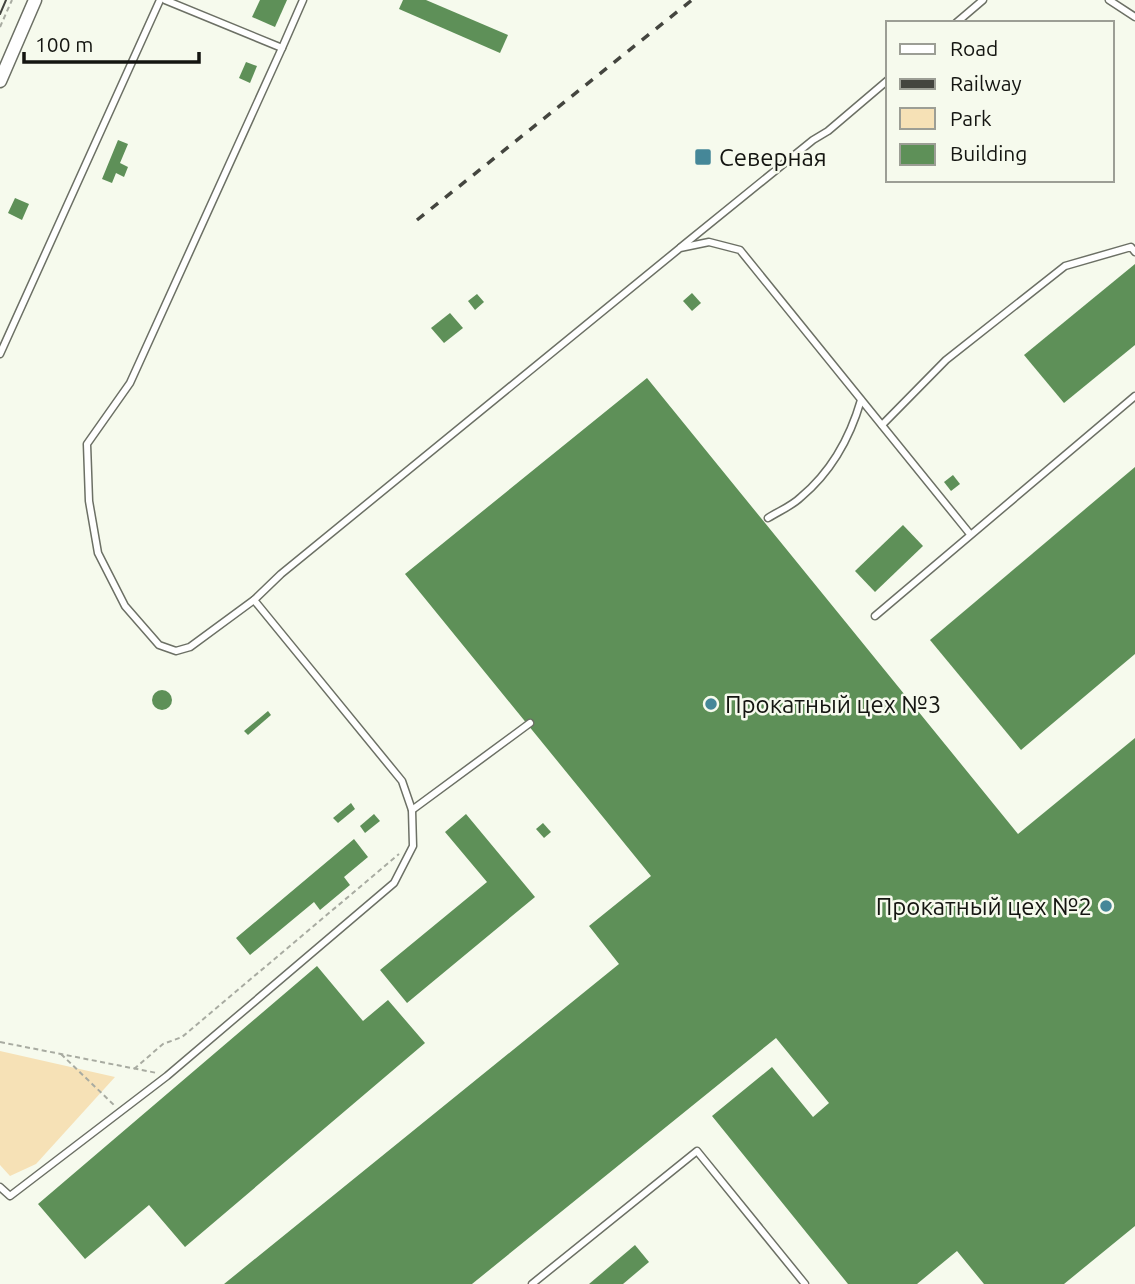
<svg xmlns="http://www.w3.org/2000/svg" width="1135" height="1284" viewBox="0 0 1135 1284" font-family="Ubuntu,sans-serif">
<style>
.green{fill:#f6e1b6}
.building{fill:#5e9058}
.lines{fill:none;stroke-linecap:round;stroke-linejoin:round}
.service-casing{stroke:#6c7065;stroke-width:9}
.minor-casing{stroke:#6c7065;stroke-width:15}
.path{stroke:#a8aba1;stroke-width:2;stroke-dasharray:5 3.5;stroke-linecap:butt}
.service{stroke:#fff;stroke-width:6}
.minor{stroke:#fff;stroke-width:12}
.tram{stroke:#44453f;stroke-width:2}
.rail{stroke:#44453f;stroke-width:3.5;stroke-dasharray:9 9;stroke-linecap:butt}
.poi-dot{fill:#458798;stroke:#f6faed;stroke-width:2.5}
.labels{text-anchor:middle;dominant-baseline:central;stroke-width:5;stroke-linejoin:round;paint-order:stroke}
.poi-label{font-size:24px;fill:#141511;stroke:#f6faed;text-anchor:start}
</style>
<rect width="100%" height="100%" fill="#f6faed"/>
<polygon class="green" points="0,1051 115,1077 36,1164 10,1176 0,1165"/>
<g class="building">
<polygon points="260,0 287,0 275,27 252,17"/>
<polygon points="403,0 426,0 508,35 500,53 399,9"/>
<polygon points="246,62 257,66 250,83 239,78"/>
<polygon points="118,140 128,144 120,163 128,167 124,177 116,173 112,183 102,179"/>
<polygon points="15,198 29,204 22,220 8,213"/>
<polygon points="1135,264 1135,345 1064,403 1024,355"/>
<polygon points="692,293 701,303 692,311 683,301"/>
<polygon points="477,294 484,302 475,310 468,301"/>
<polygon points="450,313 463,328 444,343 431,328"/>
<polygon points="647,378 1018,834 1135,738 1135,1226 1064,1284 984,1284 957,1251 917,1284 848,1284 712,1116 772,1067 813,1117 829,1103 776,1038 472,1284 224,1284 619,964 589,926 651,876 405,574"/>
<polygon points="1135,467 1135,654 1021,750 930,640"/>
<polygon points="953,475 960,484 951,491 944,482"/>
<polygon points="903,525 923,546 875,592 855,571"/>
<circle cx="162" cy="700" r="10"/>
<polygon points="268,711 271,715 248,735 244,731"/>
<polygon points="351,803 355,809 338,823 333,818"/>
<polygon points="374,814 380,821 365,833 360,826"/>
<polygon points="466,814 535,897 407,1003 380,970 487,882 445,832"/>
<polygon points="543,823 551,832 544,838 536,829"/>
<polygon points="354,839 368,857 344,877 350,885 320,910 314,902 250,955 236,938"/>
<polygon points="317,966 363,1021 388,1000 425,1043 185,1247 149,1205 85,1259 38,1204"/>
<polygon points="635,1245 649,1262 623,1284 589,1284"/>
</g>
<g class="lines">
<defs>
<g id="service">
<polyline points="165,0 282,48 130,383 87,444 89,501 98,553 125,606 159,645 176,651 190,647 254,600 281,574 680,248 709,242 740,250 970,534"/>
<polyline points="1109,0 1135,17"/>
<polyline points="956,23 983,0"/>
<polyline points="282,48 303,0"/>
<polyline points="681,247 813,140 828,131 888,80"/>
<polyline points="0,354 160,0"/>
<polyline points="882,425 946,360 1065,266 1131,247 1135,252"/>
<path d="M768 518C779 511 792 506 801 497 832 471 850 438 861 400"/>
<polyline points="875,616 1135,396"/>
<polyline points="412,810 530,723"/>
<polyline points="0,1187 10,1196 167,1076 394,883 413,846 412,810 402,781 254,600"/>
<polyline points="532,1284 697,1151 805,1284"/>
</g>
<polyline id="minor" points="0,81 35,0"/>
</defs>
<use href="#service" class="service-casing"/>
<use href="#minor" class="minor-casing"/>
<g class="path">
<polyline points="0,27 12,0"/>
<polyline points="0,1042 157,1073"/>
<polyline points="61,1054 115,1106"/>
<polyline points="134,1069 163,1044 182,1037 399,854"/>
</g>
<use href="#service" class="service"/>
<use href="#minor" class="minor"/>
<polyline class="tram" points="0,14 6,0"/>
<polyline class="rail" points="417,220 692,0"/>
</g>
<g class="poi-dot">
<rect x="694" y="148" width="18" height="18" rx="3.5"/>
<circle cx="711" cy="704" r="7"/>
<circle cx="1106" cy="906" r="7"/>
</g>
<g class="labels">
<g class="poi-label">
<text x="719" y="157">Северная</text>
<text x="725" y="704">Прокатный цех №3</text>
<text x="1092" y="906" text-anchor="end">Прокатный цех №2</text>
</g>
</g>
<rect x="886" y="21" width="228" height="161" fill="#f6faed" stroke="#9c9e95" stroke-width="2"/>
<rect x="900" y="44" width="35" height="10" fill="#ffffff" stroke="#9c9e95" stroke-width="2"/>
<text x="950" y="56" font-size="21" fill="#141511">Road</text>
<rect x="900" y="79" width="35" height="10" fill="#44453f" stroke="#9c9e95" stroke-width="2"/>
<text x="950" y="91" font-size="21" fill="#141511">Railway</text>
<rect x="900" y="108" width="35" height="21" fill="#f6e1b6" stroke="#9c9e95" stroke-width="2"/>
<text x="950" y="126" font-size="21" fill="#141511">Park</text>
<rect x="900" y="144" width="35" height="21" fill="#5e9058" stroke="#9c9e95" stroke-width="2"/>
<text x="950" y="161" font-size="21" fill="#141511">Building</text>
<path d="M24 52v10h175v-10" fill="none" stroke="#141511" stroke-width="3.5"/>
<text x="35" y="52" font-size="21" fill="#141511" stroke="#f6faed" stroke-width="5" paint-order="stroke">100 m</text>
</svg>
